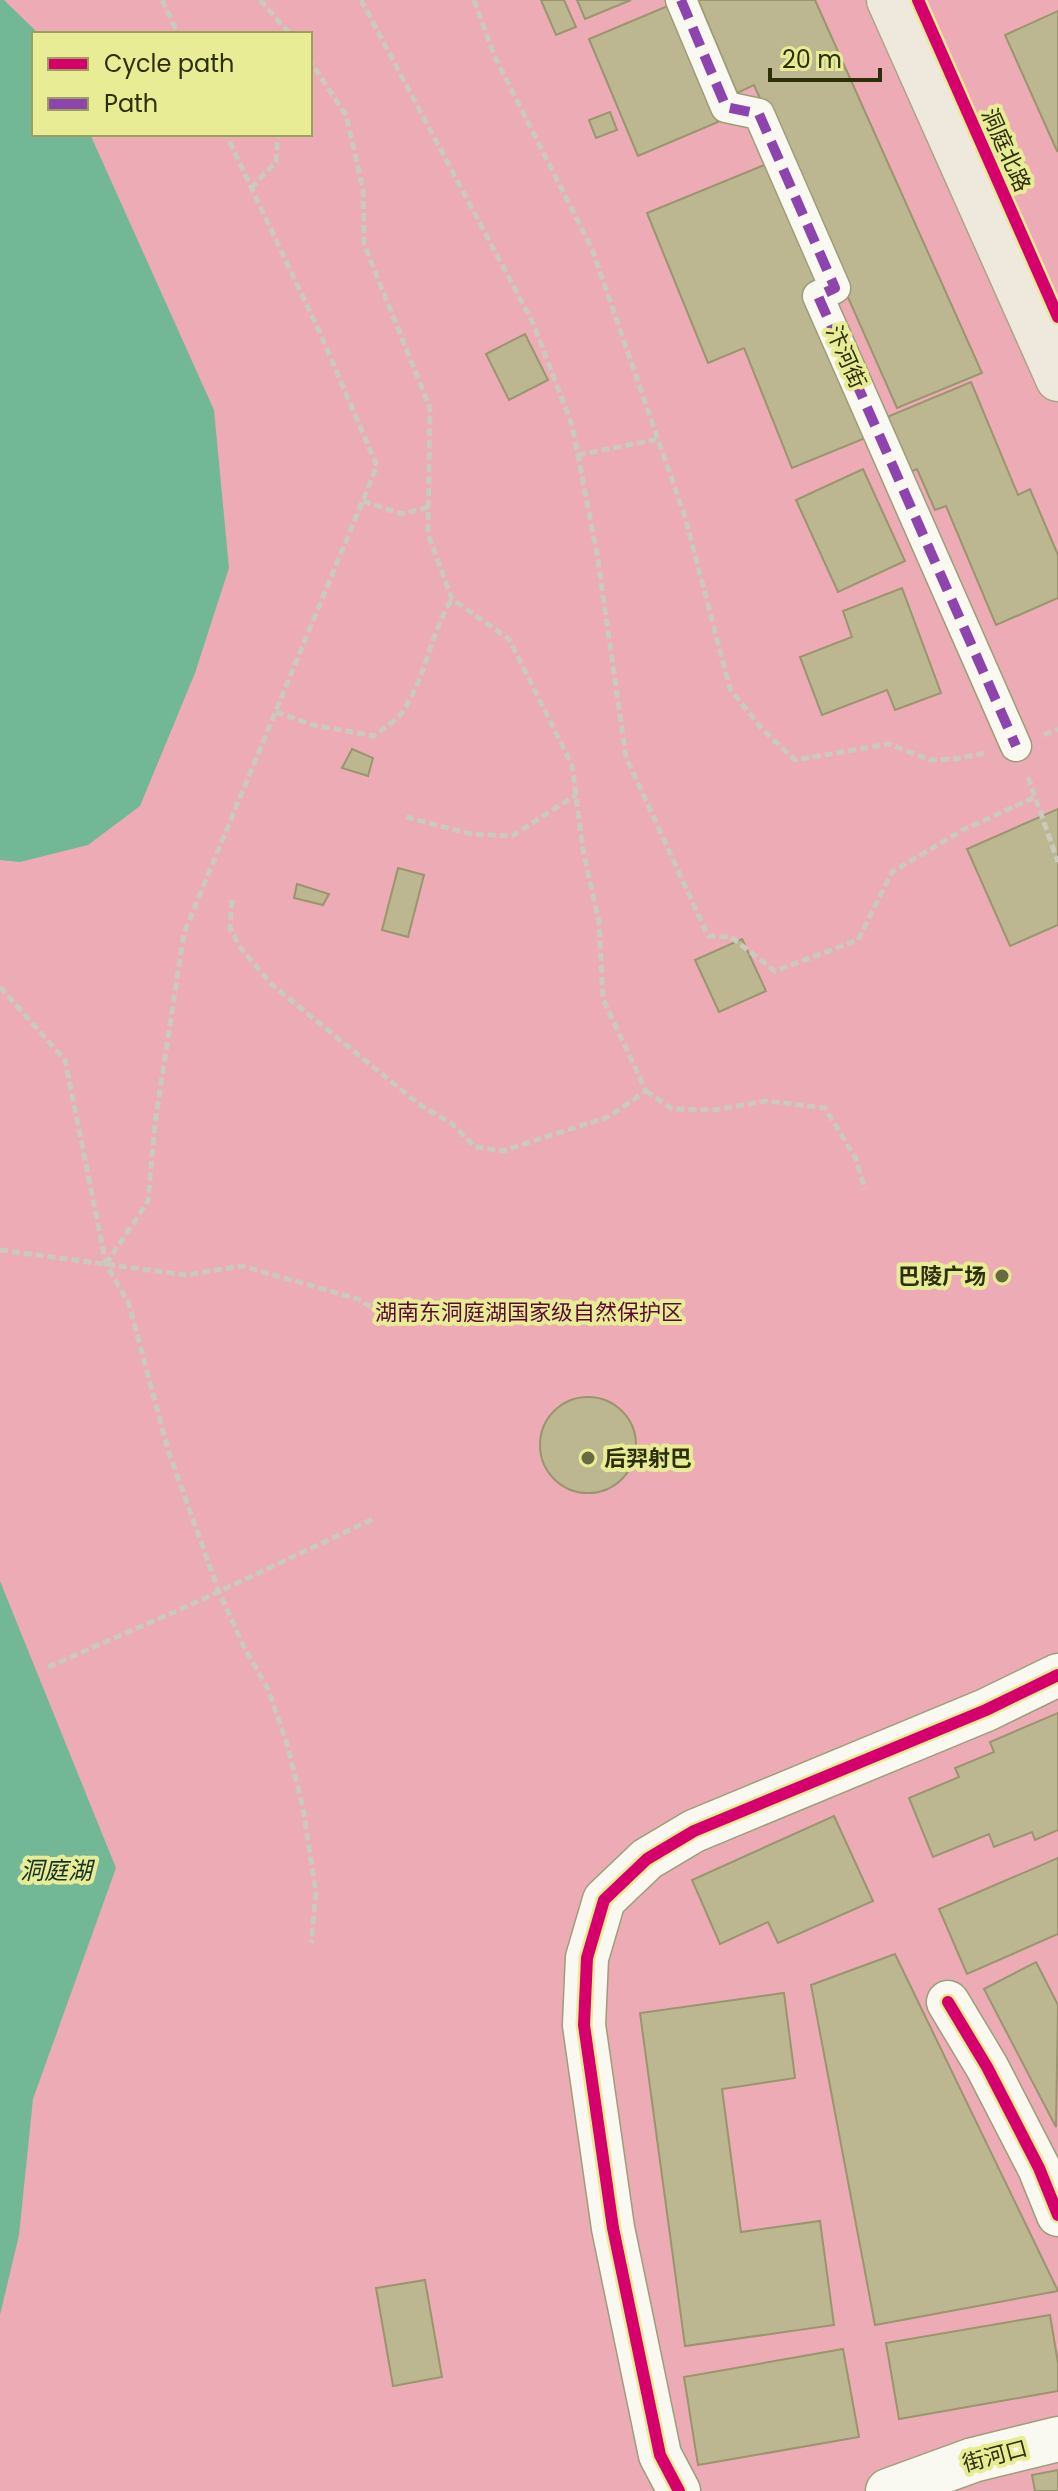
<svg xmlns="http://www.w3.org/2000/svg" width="1058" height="2491" viewBox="0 0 1058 2491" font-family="Poppins,'Noto Sans SC',sans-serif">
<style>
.green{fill:#edabb6;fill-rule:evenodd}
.water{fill:#73b896}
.building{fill:#bcb791;stroke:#9a956e;stroke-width:2}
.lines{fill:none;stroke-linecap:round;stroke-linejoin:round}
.pedestrian-casing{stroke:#9d9e79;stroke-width:33}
.minor-casing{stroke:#9d9e79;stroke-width:45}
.secondary-casing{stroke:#9d9e79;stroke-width:47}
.primary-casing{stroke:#aea487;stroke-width:47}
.path{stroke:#cacabd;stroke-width:5;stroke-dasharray:8 4;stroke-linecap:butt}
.pedestrian{stroke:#f9f9f2;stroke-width:30}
.minor{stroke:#f9f9f2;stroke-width:42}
.secondary{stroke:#f9f9f2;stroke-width:44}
.primary{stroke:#eee8dd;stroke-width:44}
.quiet{stroke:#8e44ad;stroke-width:10;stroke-dasharray:20 10;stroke-linecap:butt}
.cycleway-casing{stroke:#e7ec95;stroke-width:17}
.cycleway{stroke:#d6006c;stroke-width:12}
.poi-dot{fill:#686a42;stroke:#e7ec95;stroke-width:3}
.labels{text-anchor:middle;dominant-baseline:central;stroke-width:8;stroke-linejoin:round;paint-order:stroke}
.street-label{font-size:22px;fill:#2d2e0a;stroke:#e7ec95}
.poi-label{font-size:22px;font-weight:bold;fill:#2d2e0a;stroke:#e7ec95;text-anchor:end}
.park-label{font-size:22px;fill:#5a0938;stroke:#e7ec95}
.water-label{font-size:24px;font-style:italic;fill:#15332a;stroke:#e7ec95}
</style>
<rect width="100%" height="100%" fill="#d6d8a9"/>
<path class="green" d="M0 0H1058V2491H0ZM34 34H310V134H34Z"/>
<g class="water">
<polygon points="0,0 4,0 39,34 34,34 34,134 90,134 214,410 229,568 195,673 140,806 88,845 20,862 0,860"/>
<polygon points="0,1581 116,1868 33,2099 19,2235 0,2315"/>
</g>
<g class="building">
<polygon points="541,0 564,0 576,27 556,35"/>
<polygon points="577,0 631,0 585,19"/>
<polygon points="698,0 815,0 982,373 897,408 754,85 737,93"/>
<polygon points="670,5 718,122 638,156 589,39"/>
<polygon points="1058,11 1058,150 1057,151 1005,35"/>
<polygon points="610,112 617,130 596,138 589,120"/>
<polygon points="774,161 825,285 868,437 792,468 744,348 708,363 647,213"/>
<polygon points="525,334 548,380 509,400 486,354"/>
<polygon points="971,382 1018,495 1030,489 1058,555 1058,598 996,625 946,506 935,510 917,469 898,477 875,422"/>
<polygon points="863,469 905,561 838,592 796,500"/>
<polygon points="902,588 941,693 895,710 887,690 822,715 800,657 852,637 843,611"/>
<polygon points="352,749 373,758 368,776 342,768"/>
<polygon points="1058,809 1058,925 1010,946 967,849"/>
<polygon points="398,868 424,875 408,937 382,930"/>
<polygon points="297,884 329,894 323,905 294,898"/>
<polygon points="742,939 766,991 719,1012 695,960"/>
<circle cx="588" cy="1445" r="48"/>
<polygon points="1058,1713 1058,1830 1035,1840 1032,1832 994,1847 989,1834 933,1857 909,1798 959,1777 955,1768 994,1752 990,1742"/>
<polygon points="834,1816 873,1901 778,1943 768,1922 720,1944 692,1880"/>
<polygon points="1058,1858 1058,1934 967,1974 939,1909"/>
<polygon points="895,1954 1058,2291 875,2325 811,1985"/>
<polygon points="1036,1962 1058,2005 1056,2127 984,1989"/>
<polygon points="784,1993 795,2078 722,2089 741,2232 820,2221 834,2325 685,2346 640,2013"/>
<polygon points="425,2280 442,2377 393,2386 376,2288"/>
<polygon points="1050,2315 1058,2363 1058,2391 899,2419 886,2343"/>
<polygon points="843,2349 859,2437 698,2465 684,2377"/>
<polygon points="1058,2470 1058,2491 1035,2491 1032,2475"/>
</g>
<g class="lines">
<defs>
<polyline id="pedestrian" points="681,0 726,107 759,114 835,288 818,296 1016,746"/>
<g id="minor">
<polyline points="948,2002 987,2067 1039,2168 1058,2215"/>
<polyline points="679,2491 660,2455 613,2228 584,2025 587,1958 604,1900 647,1859 694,1831 986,1710 1058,1675"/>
</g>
<polyline id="secondary" points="888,2491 973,2460 1058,2439"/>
<polyline id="primary" points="889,0 1058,379"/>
</defs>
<use href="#pedestrian" class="pedestrian-casing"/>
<use href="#minor" class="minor-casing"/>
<use href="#secondary" class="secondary-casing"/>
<use href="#primary" class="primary-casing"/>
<g class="path">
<polyline points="162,0 178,34"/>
<polyline points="260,0 290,34"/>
<polyline points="361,0 533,323 572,425 597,554 626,757 708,936 731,937 775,971 858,940 892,872 963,830 1035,797"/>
<polyline points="474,0 494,55 592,249 685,517 730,689 762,729 795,760 889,744 930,760 955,759 985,753"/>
<polyline points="251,188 276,162 278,134"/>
<polyline points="578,455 658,439"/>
<polyline points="363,501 402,514 429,507"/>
<path d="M276 712 313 725 374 736C383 728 397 721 403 711 426 677 430 634 452 599"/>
<polyline points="1044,735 1058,729"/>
<polyline points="1028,777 1058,862"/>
<polyline points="406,817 471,834 512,836 576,795"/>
<polyline points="232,900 230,928 240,947 271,984 420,1105 451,1123 475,1147 503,1151 564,1131 608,1117 646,1091 603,999 599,922 583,850 572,765 509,639 452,599 428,534 430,408 364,244 363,190 346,115 310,61"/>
<polyline points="0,987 65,1060 106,1264 129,1304 168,1450 219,1592 244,1647 268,1689 287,1744 303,1808 316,1893 311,1943"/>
<polyline points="646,1091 672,1109 714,1110 766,1101 825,1108 855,1157 865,1189"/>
<polyline points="0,1250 186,1275 242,1266 358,1299 387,1317"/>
<polyline points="106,1264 148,1201 155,1123 184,933 377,466 320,333 226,134"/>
<polyline points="48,1667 197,1602 373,1519"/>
</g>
<use href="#pedestrian" class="pedestrian"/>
<use href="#minor" class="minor"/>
<use href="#secondary" class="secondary"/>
<use href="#primary" class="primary"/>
<polyline class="quiet" points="681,0 726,107 759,114 835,288 818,296 1016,746"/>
<defs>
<g id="cycleway">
<polyline points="918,0 1058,317"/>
<polyline points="948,2002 987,2067 1039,2168 1058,2215"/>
<polyline points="679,2491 660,2455 613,2228 584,2025 587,1958 604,1900 647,1859 694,1831 986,1710 1058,1675"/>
</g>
</defs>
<use href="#cycleway" class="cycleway-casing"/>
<use href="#cycleway" class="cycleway"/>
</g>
<g class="poi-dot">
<circle cx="1002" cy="1276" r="8"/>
<circle cx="588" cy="1458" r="8"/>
</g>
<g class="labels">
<g class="street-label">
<text transform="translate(1006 150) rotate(66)">洞庭北路</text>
<text transform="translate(846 357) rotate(66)">汴河街</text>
<text transform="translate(995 2456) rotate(-15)">街河口</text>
</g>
<g class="poi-label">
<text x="986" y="1276">巴陵广场</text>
<text x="604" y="1458" text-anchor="start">后羿射巴</text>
</g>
<g class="park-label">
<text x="529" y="1312">湖南东洞庭湖国家级自然保护区</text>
</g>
<g class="water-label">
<text x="56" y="1870">洞庭湖</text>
</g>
</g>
<rect x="32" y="32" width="280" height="104" fill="#e7ec95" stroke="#9da05d" stroke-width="2"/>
<rect x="48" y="58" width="40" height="12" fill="#d6006c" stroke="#9da05d" stroke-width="2"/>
<text x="104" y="72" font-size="24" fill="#2d2e0a">Cycle path</text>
<rect x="48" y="98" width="40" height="12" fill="#8e44ad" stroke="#9da05d" stroke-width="2"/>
<text x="104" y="112" font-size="24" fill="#2d2e0a">Path</text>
<path d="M770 68v12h110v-12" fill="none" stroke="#2d2e0a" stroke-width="4"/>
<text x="782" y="68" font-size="24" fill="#2d2e0a" stroke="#e7ec95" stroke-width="6" paint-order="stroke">20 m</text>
</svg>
